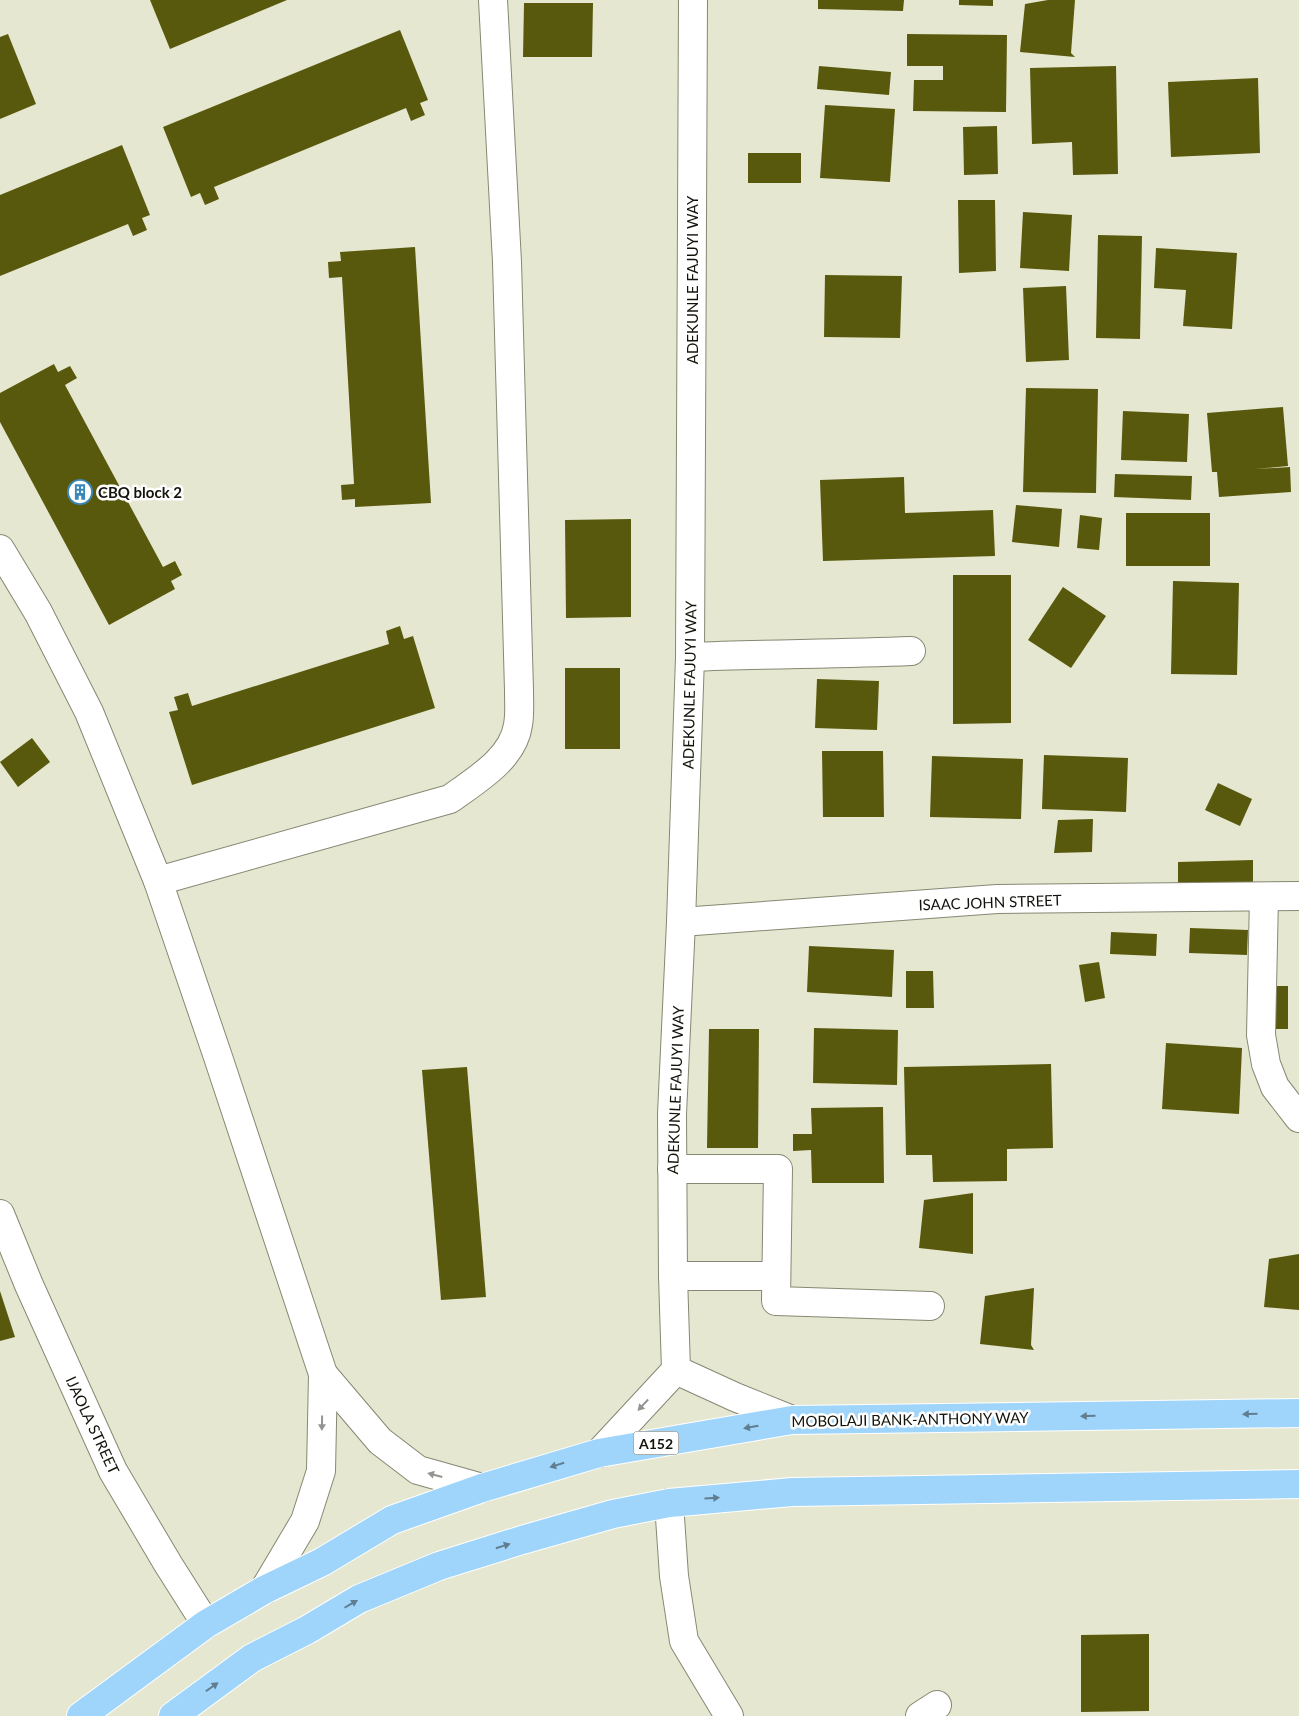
<svg xmlns="http://www.w3.org/2000/svg" width="1299" height="1716" viewBox="0 0 1299 1716" font-family="Lato,sans-serif">
<style>
.building{fill:#58590c}
.lines{fill:none;stroke-linecap:round;stroke-linejoin:round}
.minor-casing{stroke:#868873;stroke-width:30}
.major-casing{stroke:#fff;stroke-width:30}
.minor{stroke:#fff;stroke-width:28}
.major{stroke:#9fd5fb;stroke-width:28}
.oneway{fill:#949591}
.oneway2{fill:#607e8f}
.labels{text-anchor:middle;dominant-baseline:central;stroke-width:5;stroke-linejoin:round;paint-order:stroke}
.shield{fill:#fff;stroke:#595a54;stroke-width:1}
.shield-label{font-size:14px;font-weight:bold;fill:#12130b}
.street-label{font-size:15px;fill:#12130b;stroke:#fff}
.poi-label{font-size:15px;font-weight:bold;fill:#12130b;stroke:#fff;text-anchor:start}
</style>
<rect width="100%" height="100%" fill="#e6e7d0"/>
<g class="building">
<polygon points="150,0 287,0 170,49"/>
<polygon points="818,0 904,0 903,11 818,9"/>
<polygon points="959,0 993,0 993,6 959,5"/>
<polygon points="1048,0 1075,0 1071,53 1075,57 1020,52 1025,4"/>
<polygon points="524,3 593,3 592,57 523,57"/>
<polygon points="400,30 428,100 420,103 425,115 411,121 406,108 214,187 219,199 205,205 200,193 191,197 163,127"/>
<polygon points="8,34 36,104 0,119 0,37"/>
<polygon points="907,34 1007,35 1006,112 913,111 914,80 943,80 943,66 907,66"/>
<polygon points="819,66 891,72 889,95 817,89"/>
<polygon points="1116,66 1118,174 1073,175 1072,142 1032,144 1030,68"/>
<polygon points="1258,78 1260,153 1171,157 1168,82"/>
<polygon points="825,105 895,109 890,182 820,178"/>
<polygon points="997,126 998,174 964,175 963,127"/>
<polygon points="122,145 150,215 142,218 147,230 133,236 128,224 0,276 0,195"/>
<rect x="748" y="153" width="53" height="30"/>
<polygon points="958,200 995,200 996,271 959,273"/>
<polygon points="1023,212 1072,215 1069,271 1020,268"/>
<polygon points="1098,235 1142,236 1140,339 1096,338"/>
<polygon points="415,247 431,503 355,507 355,499 342,500 341,485 354,484 342,277 329,278 328,262 341,261 340,252"/>
<polygon points="1156,248 1237,253 1232,329 1183,326 1186,290 1154,288"/>
<polygon points="825,275 902,276 900,338 824,337"/>
<polygon points="1066,286 1069,360 1026,362 1023,288"/>
<polygon points="54,364 58,372 70,366 77,378 65,385 163,567 175,561 182,575 171,581 175,589 109,625 0,422 0,393"/>
<polygon points="1026,388 1098,389 1096,493 1023,492"/>
<polygon points="1283,407 1288,466 1255,469 1290,467 1291,492 1219,497 1217,472 1212,472 1207,413"/>
<polygon points="1123,411 1189,414 1187,462 1121,460"/>
<polygon points="1115,474 1192,476 1191,500 1114,497"/>
<polygon points="904,477 905,513 993,510 995,556 823,561 820,480"/>
<polygon points="1016,505 1062,509 1059,547 1012,542"/>
<rect x="1126" y="513" width="84" height="53"/>
<polygon points="1080,515 1102,518 1099,550 1077,548"/>
<polygon points="631,519 631,617 566,618 565,520"/>
<polygon points="953,575 1011,575 1011,723 953,724"/>
<polygon points="1173,581 1239,583 1237,675 1171,674"/>
<polygon points="1063,587 1106,616 1071,668 1028,640"/>
<polygon points="400,626 404,639 413,636 435,708 192,785 169,712 178,710 174,697 188,693 192,706 389,644 386,631"/>
<rect x="565" y="668" width="55" height="81"/>
<polygon points="817,679 879,681 877,730 815,728"/>
<polygon points="32,738 50,762 18,787 0,762"/>
<polygon points="822,751 883,751 884,817 823,817"/>
<polygon points="1044,755 1128,758 1126,812 1042,809"/>
<polygon points="932,756 1023,759 1021,819 930,817"/>
<polygon points="1218,783 1252,799 1240,826 1205,810"/>
<polygon points="1093,819 1092,852 1054,853 1058,820"/>
<polygon points="1253,860 1253,885 1178,886 1178,862"/>
<polygon points="1190,928 1248,930 1247,955 1189,953"/>
<polygon points="1111,932 1157,934 1156,956 1110,954"/>
<polygon points="809,946 894,950 892,997 807,992"/>
<polygon points="1099,962 1105,998 1085,1002 1079,965"/>
<polygon points="906,971 933,971 934,1008 906,1008"/>
<rect x="1264" y="986" width="24" height="43"/>
<polygon points="814,1028 898,1030 897,1085 813,1083"/>
<polygon points="709,1029 759,1029 758,1148 707,1148"/>
<polygon points="1166,1043 1242,1048 1239,1114 1162,1109"/>
<polygon points="1051,1064 1053,1148 1007,1149 1007,1181 933,1182 932,1155 906,1155 904,1067"/>
<polygon points="467,1067 486,1297 441,1300 422,1070"/>
<polygon points="883,1107 884,1183 812,1183 811,1150 793,1151 793,1134 812,1134 811,1108"/>
<polygon points="973,1193 973,1254 919,1248 924,1200"/>
<polygon points="1299,1254 1299,1310 1264,1307 1269,1259"/>
<polygon points="1034,1288 1031,1345 1034,1350 980,1344 985,1296"/>
<polygon points="0,1291 15,1337 0,1341"/>
<polygon points="1149,1634 1149,1711 1081,1712 1081,1635"/>
</g>
<g class="lines">
<defs>
<g id="minor">
<polyline points="0,549 38,612 89,712 158,881 218,1057 323,1374 321,1471 305,1521 264,1590"/>
<path d="M690 657C764 654 837 654 911 651"/>
<path d="M158 881 450 799C476 780 513 759 518 725 520 714 519 701 519 690L507 262 493 0"/>
<polyline points="1264,897 1261,1035 1266,1064 1275,1087 1299,1118"/>
<polyline points="681,922 997,899 1299,896"/>
<polyline points="672,1169 778,1169 776,1301 930,1306"/>
<polyline points="0,1214 29,1285 113,1471 168,1564 206,1624"/>
<polyline points="673,1276 776,1276"/>
<polyline points="676,1370 735,1397 792,1420"/>
<polyline points="323,1374 380,1441 418,1470 482,1488"/>
<polyline points="599,1453 676,1370 673,1276 672,1114 681,922 690,657 693,0"/>
<polyline points="669,1503 674,1576 684,1641 729,1716"/>
<polyline points="920,1716 937,1705"/>
</g>
<g id="major">
<polyline points="81,1716 206,1624 264,1590 322,1562 392,1520 482,1488 599,1453 792,1420 1299,1413"/>
<polyline points="173,1716 252,1658 307,1630 359,1599 439,1566 522,1540 613,1514 669,1503 792,1492 1299,1484"/>
</g>
</defs>
<use href="#minor" class="minor-casing"/>
<use href="#major" class="major-casing"/>
<use href="#minor" class="minor"/>
<use href="#major" class="major"/>
</g>
<defs><path id="oneway-solid" d="M-6-.8H1V-3.2L6.5 0L1 3.2V.8H-6Z" transform="scale(1.25)"/></defs>
<g class="oneway">
<use href="#oneway-solid" transform="translate(643 1405) rotate(133)"/>
<use href="#oneway-solid" transform="translate(322 1423) rotate(91)"/>
<use href="#oneway-solid" transform="translate(435 1475) rotate(-165)"/>
</g>
<g class="oneway2">
<use href="#oneway-solid" transform="translate(1250 1414) rotate(179)"/>
<use href="#oneway-solid" transform="translate(1088 1416) rotate(179)"/>
<use href="#oneway-solid" transform="translate(751 1427) rotate(170)"/>
<use href="#oneway-solid" transform="translate(557 1465) rotate(163)"/>
<use href="#oneway-solid" transform="translate(712 1498) rotate(-4)"/>
<use href="#oneway-solid" transform="translate(503 1546) rotate(-17)"/>
<use href="#oneway-solid" transform="translate(351 1604) rotate(-30)"/>
<use href="#oneway-solid" transform="translate(212 1687) rotate(-35)"/>
</g>
<defs>
<symbol id="building-ring" viewBox="-11 -11 22 22"><circle r="9.5" fill="#fff" stroke="#3c87ba" stroke-width="1.5"/><path d="M-4-6H4V6H1V3H-1V6H-4ZM-2.5-4.3h1.7v1.8h-1.7ZM.8-4.3h1.7v1.8H.8ZM-2.5-1h1.7V.8h-1.7ZM.8-1h1.7V.8H.8Z" fill="#3c87ba"/></symbol>
</defs>
<g fill-rule="evenodd">
<use href="#building-ring" x="66" y="478" width="28" height="28"/>
</g>
<g class="labels">
<rect class="shield" x="633.5" y="1431.5" width="45" height="23" rx="4"/>
<g class="shield-label">
<text x="656" y="1443">A152</text>
</g>
<g class="street-label">
<text transform="translate(692 280) rotate(-90)">ADEKUNLE FAJUYI WAY</text>
<text transform="translate(689 685) rotate(-89)">ADEKUNLE FAJUYI WAY</text>
<text transform="translate(990 902) rotate(-2)">ISAAC JOHN STREET</text>
<text transform="translate(675 1090) rotate(-88)">ADEKUNLE FAJUYI WAY</text>
<text transform="translate(910 1419) rotate(-1)">MOBOLAJI BANK-ANTHONY WAY</text>
<text transform="translate(93 1425) rotate(65)">IJAOLA STREET</text>
</g>
<g class="poi-label">
<text x="98" y="492">CBQ block 2</text>
</g>
</g>
</svg>
